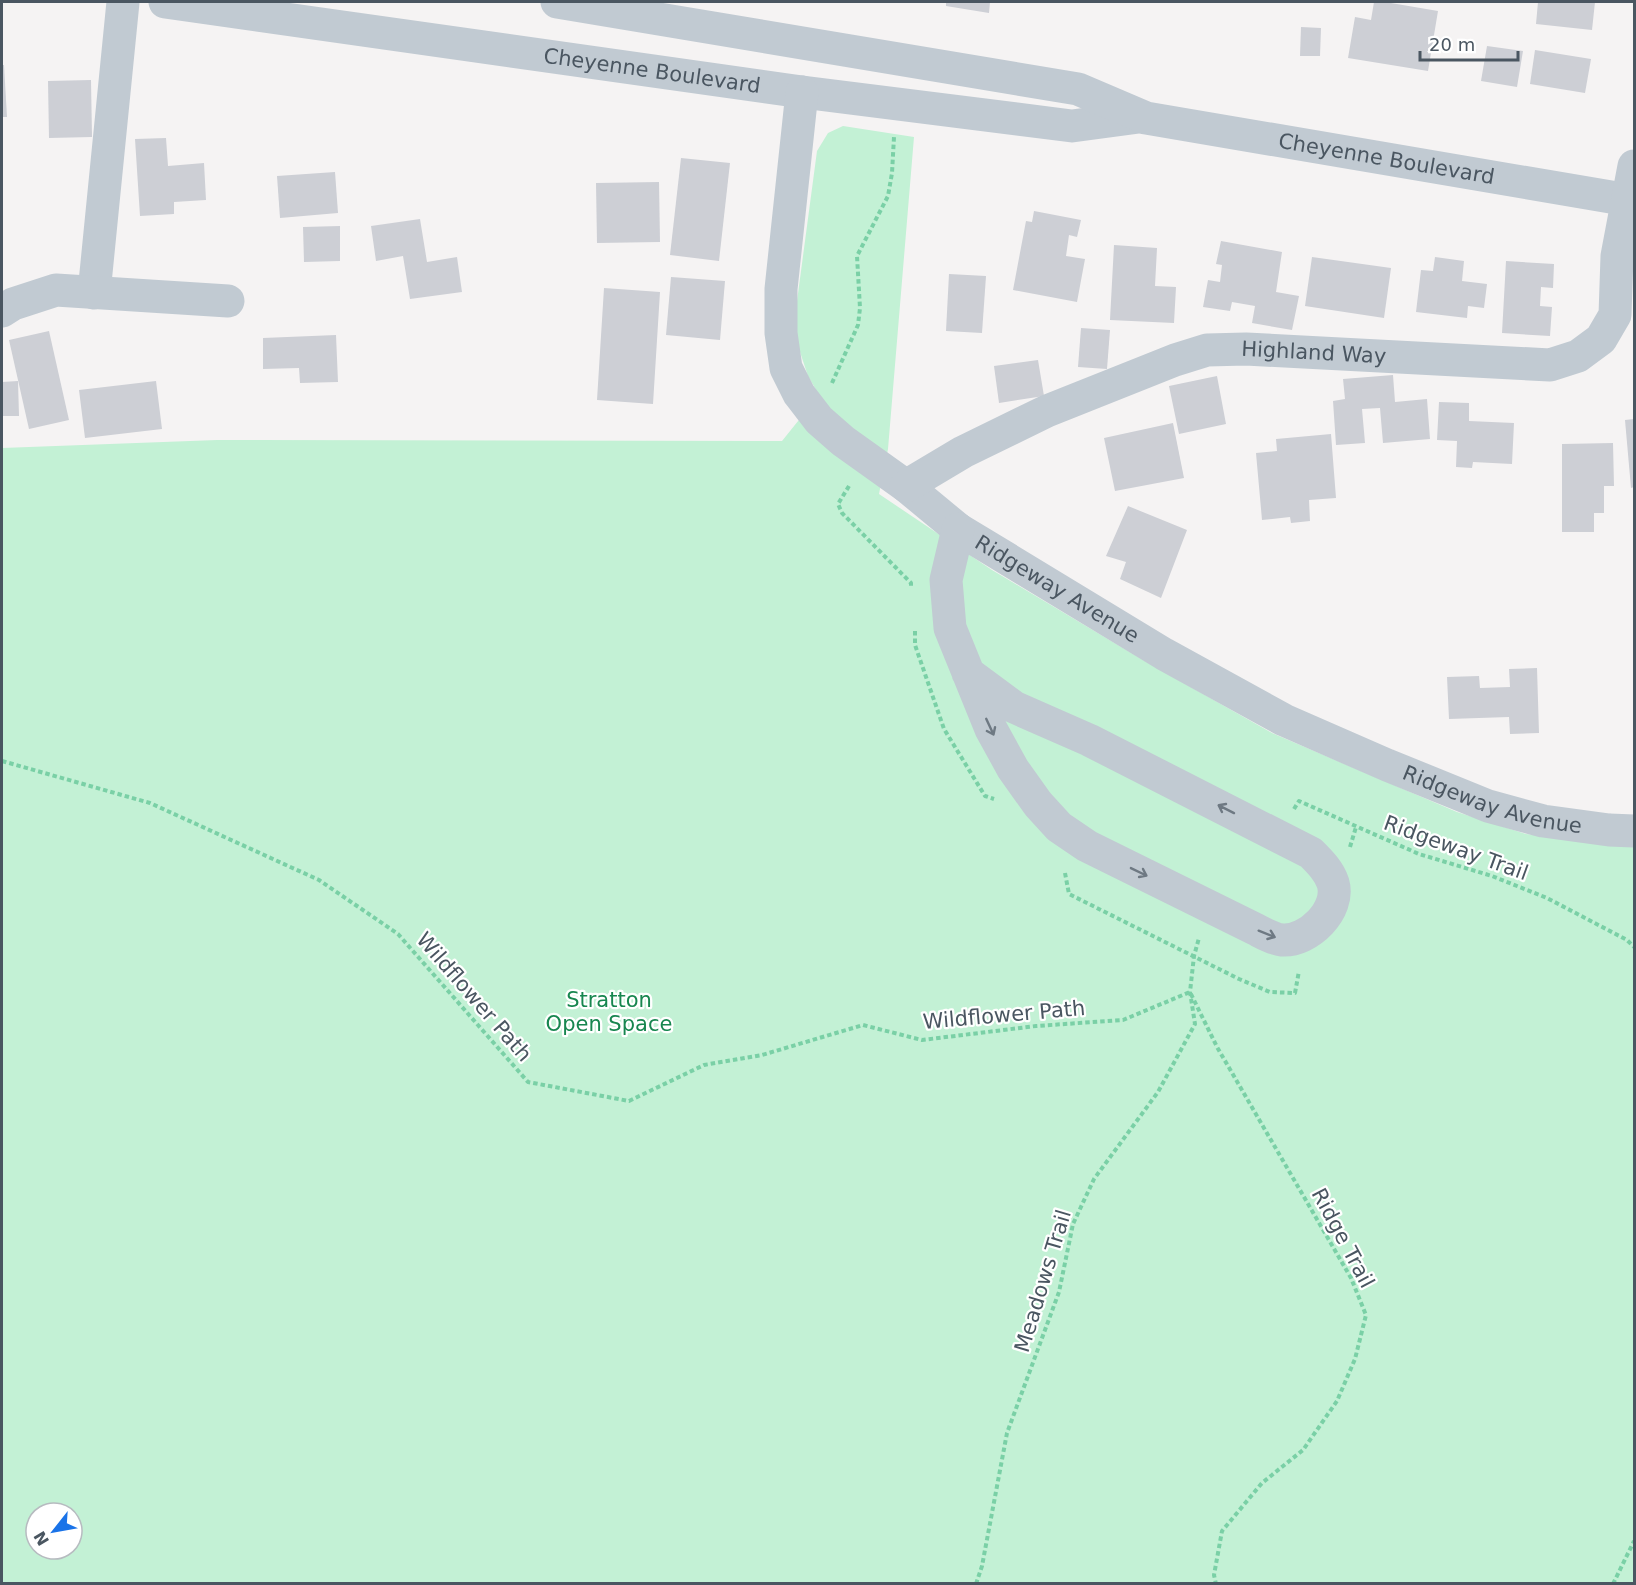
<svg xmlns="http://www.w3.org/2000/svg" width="1636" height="1585" viewBox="0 0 1636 1585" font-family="'DejaVu Sans',sans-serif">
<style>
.green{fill:#c3f1d5;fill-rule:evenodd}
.building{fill:#cdcfd5}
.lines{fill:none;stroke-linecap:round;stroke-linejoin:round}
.path{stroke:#7ad0a6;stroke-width:4;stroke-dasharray:4.5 3;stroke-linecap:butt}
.minor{stroke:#c1cad2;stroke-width:33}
.oneway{stroke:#6e7983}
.labels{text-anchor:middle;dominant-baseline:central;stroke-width:4.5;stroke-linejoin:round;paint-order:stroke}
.street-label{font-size:21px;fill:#4a5661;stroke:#fff}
.park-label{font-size:21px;fill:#17864f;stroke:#fff}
</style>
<rect width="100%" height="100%" fill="#f5f3f3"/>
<path class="green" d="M843 126 914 137 888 449 879 494 992 570 1143 660 1272 733 1457 812 1526 834 1634 845V1583H2V448L217 440 782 441 819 395 808 376 798 346 795 316 817 151 828 133ZM36 1513H72V1549H36Z"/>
<g class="building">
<polygon points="946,2 990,2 989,13 946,6"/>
<polygon points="1374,2 1385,2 1438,11 1428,71 1348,58 1355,17 1371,20"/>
<polygon points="1538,2 1595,2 1592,30 1536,24"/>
<polygon points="1301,27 1321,28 1320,56 1300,56"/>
<polygon points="1487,46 1523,51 1517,87 1481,81"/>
<polygon points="1535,50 1591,59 1585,93 1530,84"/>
<polygon points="2,65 4,65 7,117 2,117"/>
<polygon points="91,80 92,137 49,138 48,81"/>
<polygon points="166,138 168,166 204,163 206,200 174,202 174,214 140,216 135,139"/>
<polygon points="681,158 730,163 719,261 670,255"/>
<polygon points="335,172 338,213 280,218 277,176"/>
<polygon points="659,182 660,242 597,243 596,183"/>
<polygon points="1034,211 1081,220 1077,237 1069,235 1066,256 1085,259 1077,302 1013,290 1026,221 1032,222"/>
<polygon points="420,219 427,262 457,257 462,292 410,299 403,256 376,261 371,226"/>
<polygon points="340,226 340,261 304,262 303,227"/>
<polygon points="1221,241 1282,252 1276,292 1299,296 1292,330 1252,323 1255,306 1232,302 1230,311 1203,307 1208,280 1220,282 1222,265 1216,264"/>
<polygon points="1114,245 1157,248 1155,286 1176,287 1174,323 1110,320"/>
<polygon points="1312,257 1391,268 1384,318 1305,306"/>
<polygon points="1435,257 1464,261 1462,281 1487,284 1484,308 1468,306 1467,318 1416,312 1421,270 1433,271"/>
<polygon points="1506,261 1554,264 1553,288 1541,287 1540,306 1552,307 1550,336 1502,333"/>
<polygon points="949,274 986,276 982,333 946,331"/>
<polygon points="671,277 725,281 720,340 666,335"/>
<polygon points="604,288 660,292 653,404 597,400"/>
<polygon points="1081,328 1110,330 1107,369 1078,367"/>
<polygon points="49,331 69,420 29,429 9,340"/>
<polygon points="336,335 338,382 300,383 299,368 263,369 263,338"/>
<polygon points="1038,360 1044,396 999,403 994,366"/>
<polygon points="1393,375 1395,402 1427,399 1430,439 1383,443 1380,408 1362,409 1365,443 1336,445 1333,401 1345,399 1343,379"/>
<polygon points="1217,376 1226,424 1179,434 1169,386"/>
<polygon points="18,381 19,416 2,416 2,382"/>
<polygon points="156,381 162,429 85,438 79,390"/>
<polygon points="1439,402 1469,403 1469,421 1514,423 1512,464 1473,462 1472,468 1456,467 1457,441 1437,440"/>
<polygon points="1634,419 1634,487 1631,488 1625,420"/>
<polygon points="1173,423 1184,478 1115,491 1104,438"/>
<polygon points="1331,434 1336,498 1309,500 1310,521 1291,523 1290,517 1262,520 1256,453 1277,451 1276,439"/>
<polygon points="1613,443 1614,486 1604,486 1604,513 1594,513 1594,532 1562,532 1562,444"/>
<polygon points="1128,506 1187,530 1161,598 1120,579 1126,562 1106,556"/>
<polygon points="1537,668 1539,733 1510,734 1509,717 1449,719 1447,677 1479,676 1480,688 1510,687 1509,669"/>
</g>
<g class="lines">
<g class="path">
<polyline points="832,383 858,325 860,308 857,256 888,196 892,173 894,137"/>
<polyline points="849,486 838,504 842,513 911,583 911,588"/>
<polyline points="915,631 915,645 944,729 985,796 994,799"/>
<polyline points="2,761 150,803 319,880 398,934 528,1082 629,1101 704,1065 762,1055 863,1025 922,1040 1036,1026 1123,1020 1190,992 1217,1047 1351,1278 1366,1315 1355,1359 1337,1401 1303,1450 1262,1483 1222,1531 1214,1575 1216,1584"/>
<polyline points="1294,809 1299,801 1419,854 1492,876 1547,898 1627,940 1634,947"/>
<polyline points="1350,847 1356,827"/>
<polyline points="1065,873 1069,894 1239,979 1270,992 1295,993 1299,971"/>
<polyline points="976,1584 982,1566 1007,1433 1059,1292 1073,1224 1094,1179 1158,1092 1195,1024 1190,992 1194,956 1199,938"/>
<polyline points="1613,1584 1634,1541"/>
</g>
<g class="minor">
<path id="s1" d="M165 2 802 92 1072 126 1139 117"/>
<path id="s2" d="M557 2 1078 89 1146 118 1634 201"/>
<path id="s3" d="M802 92 781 289V333L786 368 799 394 819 420 843 441 906 486 958 529 1164 654 1284 720 1387 765 1488 806 1543 821 1609 830 1634 831"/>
<polyline points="94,293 123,2"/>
<polyline points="2,311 13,304 56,290 228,301"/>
<path id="s4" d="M906 486 963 452 1047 411 1175 360 1207 350 1246 349 1550 365 1578 356 1601 339 1615 315 1617 256 1634 166"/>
<path d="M958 529 946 580 950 628 991 729 1013 769 1038 804 1059 827 1087 846 1255 929C1263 933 1273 939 1282 940 1308 942 1341 910 1333 883 1329 871 1320 862 1311 853L1089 740 1014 707 968 673"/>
</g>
</g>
<defs><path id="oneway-shaft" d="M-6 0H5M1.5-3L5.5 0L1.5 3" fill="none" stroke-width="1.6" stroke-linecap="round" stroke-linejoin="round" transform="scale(1.5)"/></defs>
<g class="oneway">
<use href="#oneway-shaft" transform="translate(990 727) rotate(65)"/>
<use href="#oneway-shaft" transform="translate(1226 809) rotate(-153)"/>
<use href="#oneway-shaft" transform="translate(1139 872) rotate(26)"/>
<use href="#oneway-shaft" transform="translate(1267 934) rotate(22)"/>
</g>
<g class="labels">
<g class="street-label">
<text stroke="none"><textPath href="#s1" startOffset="492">Cheyenne Boulevard</textPath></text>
<text stroke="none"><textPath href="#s2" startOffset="846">Cheyenne Boulevard</textPath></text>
<text stroke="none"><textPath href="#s4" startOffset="438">Highland Way</textPath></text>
<text stroke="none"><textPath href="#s3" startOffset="632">Ridgeway Avenue</textPath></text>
<text stroke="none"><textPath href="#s3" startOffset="1118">Ridgeway Avenue</textPath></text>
<text transform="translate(1456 848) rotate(20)">Ridgeway Trail</text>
<text transform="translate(474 997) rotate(49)">Wildflower Path</text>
<text transform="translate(1004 1015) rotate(-5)">Wildflower Path</text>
<text transform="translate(1343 1238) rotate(62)">Ridge Trail</text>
<text transform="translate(1043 1281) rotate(-73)">Meadows Trail</text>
</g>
<g class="park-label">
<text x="609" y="1000">Stratton<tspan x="609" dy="24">Open Space</tspan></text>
</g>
</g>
<rect width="1636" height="1585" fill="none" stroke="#4a5661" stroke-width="6"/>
<g transform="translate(54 1531) rotate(239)"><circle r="28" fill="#ffffff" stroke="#b7bbc0" stroke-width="1.5"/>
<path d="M0-4.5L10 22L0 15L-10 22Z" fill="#1a73e8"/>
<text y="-9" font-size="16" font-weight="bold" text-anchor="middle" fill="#4a5661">N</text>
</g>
<path d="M1420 51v9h98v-9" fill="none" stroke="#4a5661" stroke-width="3"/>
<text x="1429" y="51" font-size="18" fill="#4a5661" stroke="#ffffff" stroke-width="4.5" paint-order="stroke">20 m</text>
</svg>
